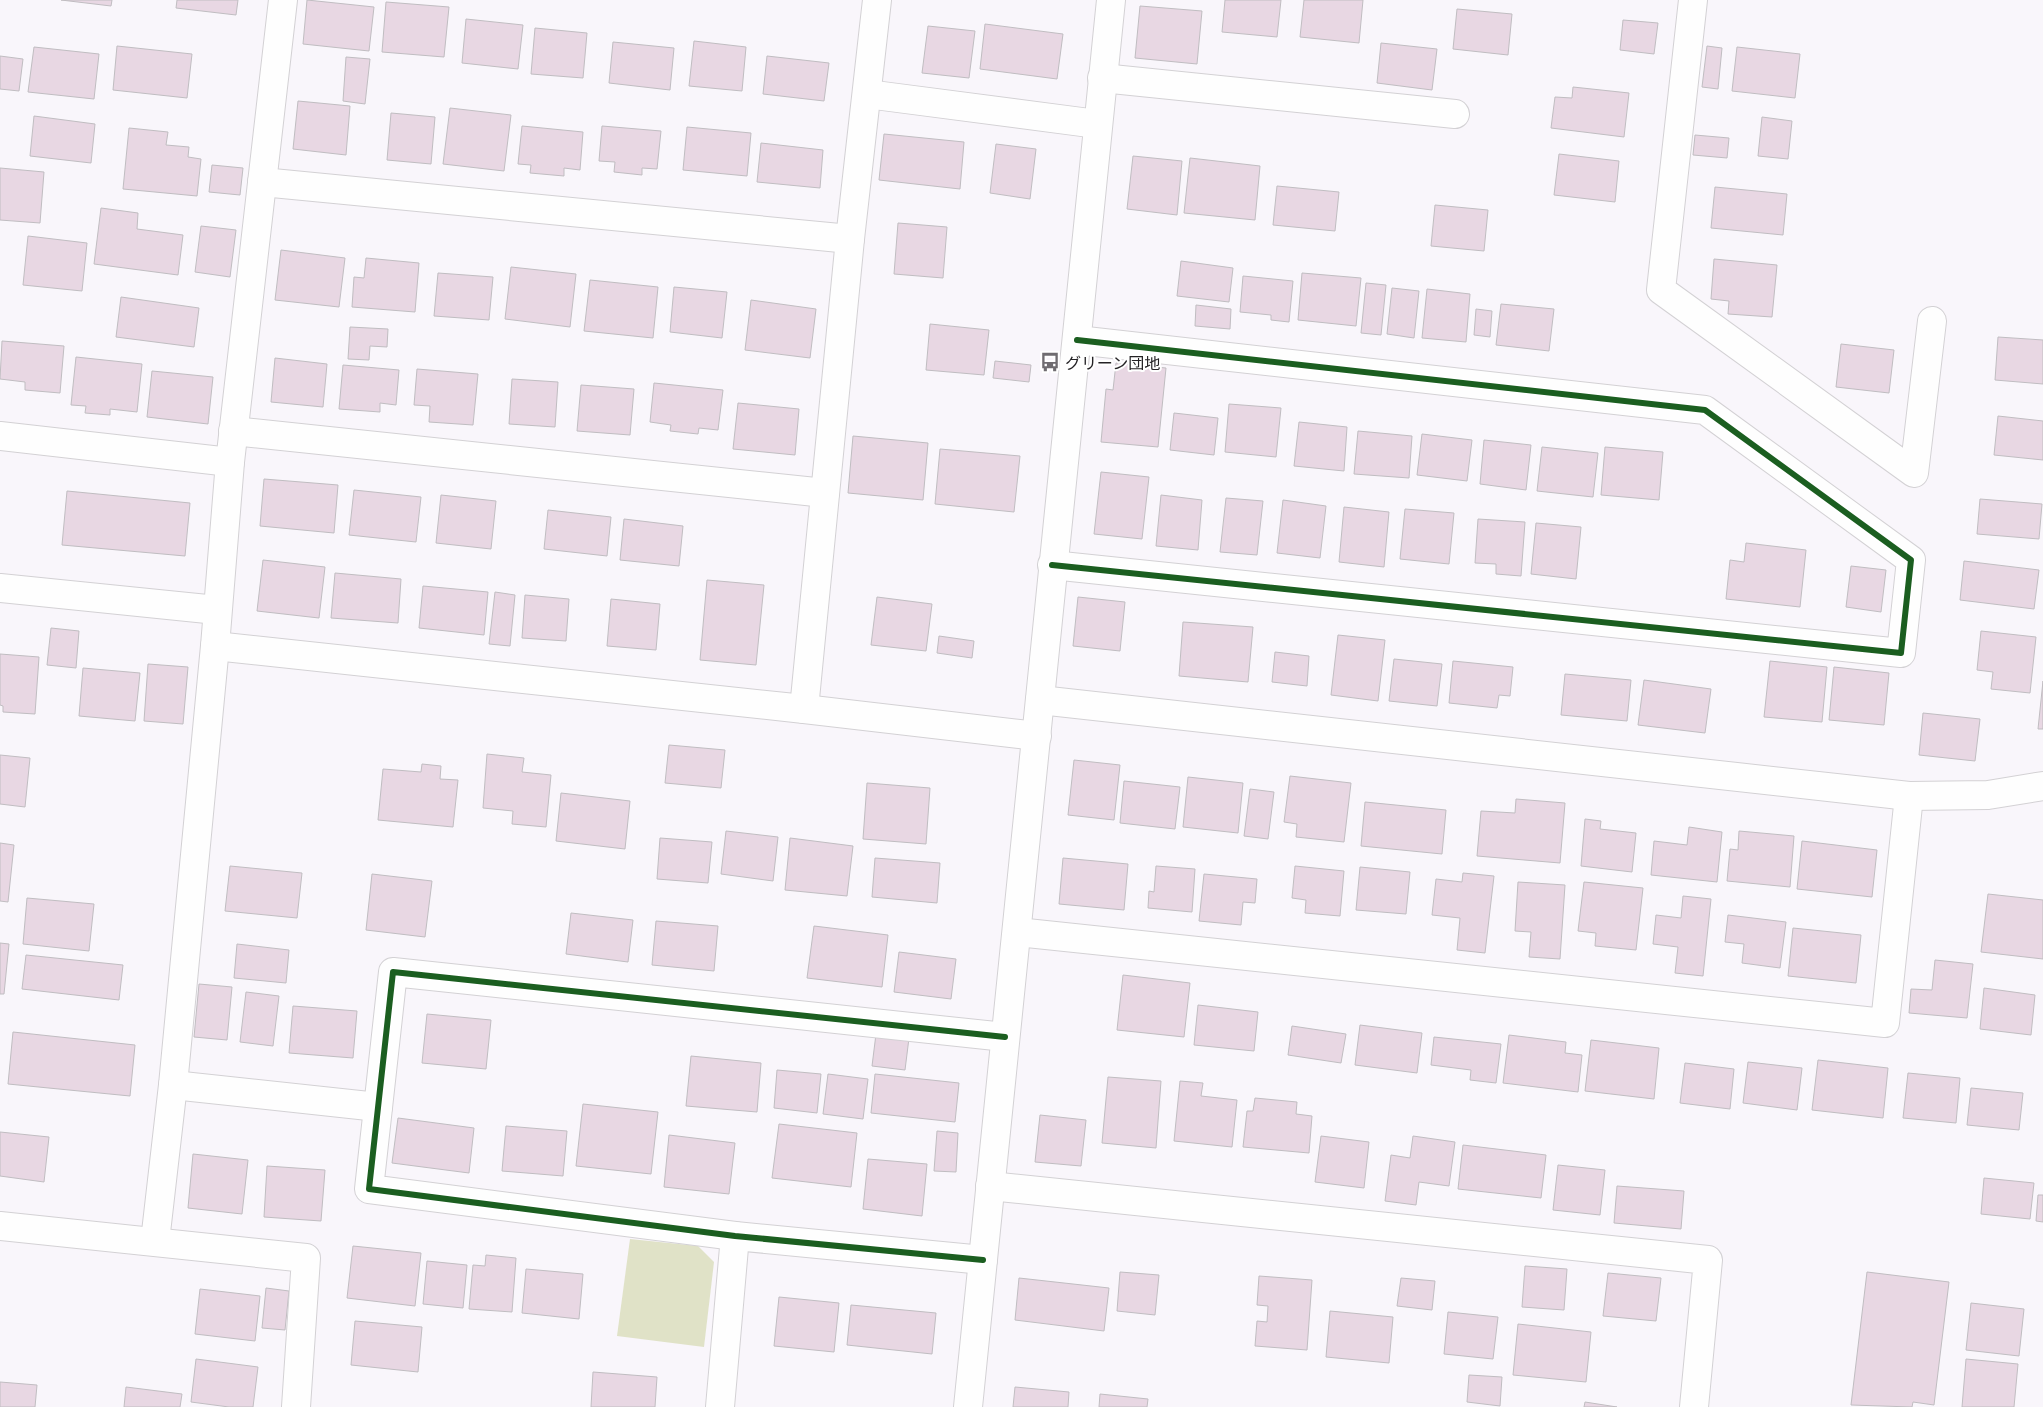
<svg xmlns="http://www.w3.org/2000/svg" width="2043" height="1407" viewBox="0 0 2043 1407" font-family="'Exo 2','Noto Sans JP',sans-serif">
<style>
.green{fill:#e0e2c7}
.building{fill:#e8d7e3;stroke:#c0bdc1}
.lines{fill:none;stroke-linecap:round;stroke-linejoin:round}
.minor-casing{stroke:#d3d1d4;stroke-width:30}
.minor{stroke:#fefefe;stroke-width:28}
.cycleway-casing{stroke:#fff;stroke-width:9}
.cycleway{stroke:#1b5e20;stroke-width:6}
.labels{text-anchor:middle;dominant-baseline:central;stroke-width:4;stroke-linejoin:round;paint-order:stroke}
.poi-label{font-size:16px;fill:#242225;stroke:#fff;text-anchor:start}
</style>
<rect width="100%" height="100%" fill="#f9f6fb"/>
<polygon class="green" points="630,1239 698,1246 714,1262 704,1347 617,1336"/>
<g class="building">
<polygon points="61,0 112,0 111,6"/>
<polygon points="177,0 238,0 236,15 176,8"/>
<polygon points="307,0 374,7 369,51 303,44"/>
<polygon points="1225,0 1281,0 1277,37 1222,32"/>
<polygon points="1304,0 1363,0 1359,43 1300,37"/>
<polygon points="386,2 449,7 444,57 382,52"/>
<polygon points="1140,6 1202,11 1197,64 1135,58"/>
<polygon points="1457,9 1512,14 1508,55 1453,49"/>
<polygon points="466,19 523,25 518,69 462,63"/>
<polygon points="1623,20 1658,23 1654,54 1620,50"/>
<polygon points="985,24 1063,34 1057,79 980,69"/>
<polygon points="928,26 975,31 969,78 922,73"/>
<polygon points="535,28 587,33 583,78 531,74"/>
<polygon points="694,41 746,47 742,91 689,86"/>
<polygon points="613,42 674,48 670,90 609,83"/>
<polygon points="1381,43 1437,49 1432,90 1377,83"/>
<polygon points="117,46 192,54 187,98 113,90"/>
<polygon points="1707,46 1722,48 1718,89 1702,87"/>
<polygon points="34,47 99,54 94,99 28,92"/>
<polygon points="1737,47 1800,54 1795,98 1732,91"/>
<polygon points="0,56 23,59 19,91 0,89"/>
<polygon points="767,56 829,63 824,101 763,94"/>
<polygon points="346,57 370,59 365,104 343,101"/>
<polygon points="1573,87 1629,93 1624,137 1551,128 1555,97 1572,98"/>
<polygon points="298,101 350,106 346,155 293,149"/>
<polygon points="450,108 511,115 504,171 443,164"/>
<polygon points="391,113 435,117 431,164 387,160"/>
<polygon points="34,116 95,124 91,163 30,156"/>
<polygon points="1762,117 1792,121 1788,159 1758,156"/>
<polygon points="522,126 583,132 580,170 564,168 564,176 530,173 531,165 518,164"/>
<polygon points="602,126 661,131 657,169 642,168 642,175 614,172 615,162 599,161"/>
<polygon points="687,127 751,133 747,176 683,170"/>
<polygon points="129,128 168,132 166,145 189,147 188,157 201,159 197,196 123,189"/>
<polygon points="884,134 964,142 960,189 879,180"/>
<polygon points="1695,135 1729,138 1727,158 1693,155"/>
<polygon points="761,143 823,150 820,188 757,182"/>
<polygon points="996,144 1036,149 1030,199 990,193"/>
<polygon points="1559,154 1619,161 1615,202 1554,195"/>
<polygon points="1133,156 1182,161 1177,215 1127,209"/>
<polygon points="1190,158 1260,166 1255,220 1184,213"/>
<polygon points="212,165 243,168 240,195 209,192"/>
<polygon points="0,168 44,172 40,223 0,220"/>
<polygon points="1277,186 1339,192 1335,231 1273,225"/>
<polygon points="1715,187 1787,194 1783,235 1711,228"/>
<polygon points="1435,205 1488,210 1484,251 1431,246"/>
<polygon points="101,208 138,213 137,229 183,235 178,275 94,264"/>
<polygon points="898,223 947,227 943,278 894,274"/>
<polygon points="201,226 236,230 230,277 195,272"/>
<polygon points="28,236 87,243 82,291 23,285"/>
<polygon points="281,250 345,258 339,307 275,300"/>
<polygon points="366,258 419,263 415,312 352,307 354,277 364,278"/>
<polygon points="1714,259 1777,265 1772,317 1728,314 1729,301 1711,299"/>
<polygon points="1181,261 1233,268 1229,302 1177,296"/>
<polygon points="511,267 576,274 570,327 505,319"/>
<polygon points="438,273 493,277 489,320 434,316"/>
<polygon points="1302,273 1361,278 1356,326 1298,320"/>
<polygon points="1243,276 1293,281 1289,322 1271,320 1271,315 1240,312"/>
<polygon points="590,280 658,287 653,338 584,331"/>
<polygon points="1366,283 1386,285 1381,335 1361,333"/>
<polygon points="674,287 727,292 722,338 670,332"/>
<polygon points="1392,288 1419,291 1414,338 1387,334"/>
<polygon points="1427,289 1470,294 1466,342 1422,338"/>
<polygon points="121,297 199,308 194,347 116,337"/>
<polygon points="751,300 816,309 810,358 745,350"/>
<polygon points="1501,304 1554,309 1549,351 1496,345"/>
<polygon points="1196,305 1231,309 1230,329 1195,326"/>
<polygon points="1476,309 1492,311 1490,337 1474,335"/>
<polygon points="930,324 989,330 984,375 926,370"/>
<polygon points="350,327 388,329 387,347 370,346 369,360 348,359"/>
<polygon points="1998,337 2043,340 2043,384 1995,380"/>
<polygon points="2,341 64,346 60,393 25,390 25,382 0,379"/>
<polygon points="1841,344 1894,350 1889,393 1836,387"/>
<polygon points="76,357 142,364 137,412 110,409 110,415 85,413 86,406 71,405"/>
<polygon points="275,358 327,364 323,407 271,402"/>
<polygon points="995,361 1031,365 1029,382 993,378"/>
<polygon points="1116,363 1166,368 1158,447 1101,442 1106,389 1113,390"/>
<polygon points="343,365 399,370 396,405 380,403 380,412 339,409"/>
<polygon points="417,369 478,374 473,425 429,422 430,406 414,405"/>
<polygon points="152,371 213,377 208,424 147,417"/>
<polygon points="512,379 558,382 555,427 509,424"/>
<polygon points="654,383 723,390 718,430 699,428 698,434 670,431 671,425 650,422"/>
<polygon points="581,385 634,389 630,435 577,431"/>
<polygon points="738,403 799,409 795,455 733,449"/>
<polygon points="1229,404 1281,408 1276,457 1225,452"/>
<polygon points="1174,413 1218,418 1214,455 1170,450"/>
<polygon points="1998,416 2043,421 2043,460 1994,455"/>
<polygon points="1299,422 1347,427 1344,471 1294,466"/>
<polygon points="1358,431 1412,436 1409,478 1354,474"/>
<polygon points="1422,434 1472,440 1467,481 1417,475"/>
<polygon points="853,436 928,443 923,500 848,493"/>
<polygon points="1484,440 1531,445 1526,490 1480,484"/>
<polygon points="1542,447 1598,453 1593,497 1537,491"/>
<polygon points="1605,447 1663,452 1659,500 1601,495"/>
<polygon points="940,449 1020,456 1014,512 935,504"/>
<polygon points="1101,472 1149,477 1142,539 1094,534"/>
<polygon points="264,479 338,485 334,533 260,526"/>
<polygon points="354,490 421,497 416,542 349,535"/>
<polygon points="67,491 190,503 185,556 62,545"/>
<polygon points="441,495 496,501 491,549 436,543"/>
<polygon points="1161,495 1202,500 1198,550 1156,546"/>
<polygon points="1226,498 1263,501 1257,555 1220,552"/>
<polygon points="1980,499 2042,504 2039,539 1977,534"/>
<polygon points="1283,500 1326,506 1320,558 1277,553"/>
<polygon points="1344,507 1389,512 1384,567 1339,562"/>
<polygon points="1405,509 1454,513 1449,564 1400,559"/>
<polygon points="548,510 611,517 607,556 544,549"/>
<polygon points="624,519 683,526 679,566 620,560"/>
<polygon points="1478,519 1525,522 1521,576 1496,574 1496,564 1475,563"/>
<polygon points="1536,523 1581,527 1576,579 1531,574"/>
<polygon points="1746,543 1806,550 1800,607 1726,599 1730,560 1744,562"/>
<polygon points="263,560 325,567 319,618 257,611"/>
<polygon points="1964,561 2039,570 2034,609 1960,600"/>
<polygon points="1851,566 1886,570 1881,612 1846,607"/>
<polygon points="335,573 401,579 398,623 331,618"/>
<polygon points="707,580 764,585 756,665 700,660"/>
<polygon points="423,586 488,592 484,635 419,628"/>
<polygon points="495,592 515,595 510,646 489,644"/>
<polygon points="525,595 569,599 566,641 522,638"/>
<polygon points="877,597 932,604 926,651 871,645"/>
<polygon points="1078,597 1125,602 1120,651 1073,646"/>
<polygon points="611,599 660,604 656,650 607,646"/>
<polygon points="1183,622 1253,627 1248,682 1179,676"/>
<polygon points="51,628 79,631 76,668 47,665"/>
<polygon points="1981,631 2036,637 2030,693 1991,689 1993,672 1977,670"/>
<polygon points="1338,635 1385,640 1378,701 1331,695"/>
<polygon points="939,636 974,641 972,658 937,653"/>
<polygon points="1275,652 1309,656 1307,686 1272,682"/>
<polygon points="0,654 39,657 35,714 3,712 3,706 0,705"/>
<polygon points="1394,659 1442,664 1437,706 1389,701"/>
<polygon points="1453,661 1513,667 1510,696 1499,695 1497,708 1449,703"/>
<polygon points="1770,661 1827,667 1822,722 1764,717"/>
<polygon points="148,664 188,667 183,724 144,721"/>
<polygon points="1834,667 1889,673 1884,725 1829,720"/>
<polygon points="83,668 140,673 135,721 79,716"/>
<polygon points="1565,674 1631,680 1627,721 1561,715"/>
<polygon points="1644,680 1711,689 1705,733 1638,725"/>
<polygon points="2043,681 2043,729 2038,729"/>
<polygon points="1923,713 1980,719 1975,761 1919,755"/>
<polygon points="669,745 725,750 721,788 665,783"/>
<polygon points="487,754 524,758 522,772 551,775 546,827 512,824 513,811 483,808"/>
<polygon points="0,755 30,758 25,807 0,804"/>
<polygon points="1074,760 1120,765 1114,820 1068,815"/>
<polygon points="422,764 441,766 440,779 458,780 453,827 378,820 383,769 421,772"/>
<polygon points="1290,776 1351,783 1344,842 1296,837 1297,824 1284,822"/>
<polygon points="1188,777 1243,783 1238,833 1183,827"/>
<polygon points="1124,781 1180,787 1175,829 1120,823"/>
<polygon points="867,783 930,788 926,844 863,839"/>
<polygon points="1250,789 1274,792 1268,839 1244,836"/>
<polygon points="561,793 630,801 625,849 556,841"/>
<polygon points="1516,799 1565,803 1560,863 1477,856 1481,811 1515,813"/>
<polygon points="1365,802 1446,810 1442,854 1361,846"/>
<polygon points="1585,819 1601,821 1600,829 1636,833 1632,872 1581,866"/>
<polygon points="1689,827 1722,832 1717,882 1651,875 1654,841 1687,845"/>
<polygon points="726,831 778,837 773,881 721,874"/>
<polygon points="1739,831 1794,836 1790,887 1727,881 1730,849 1738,850"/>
<polygon points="660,838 712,842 708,883 657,879"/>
<polygon points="790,838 853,846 847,896 785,890"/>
<polygon points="1802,841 1877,850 1872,897 1797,889"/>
<polygon points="0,843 14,845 8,902 0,901"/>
<polygon points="875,858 940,863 937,903 872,897"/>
<polygon points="1063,858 1128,864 1124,910 1059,904"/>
<polygon points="230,866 302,873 297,918 225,911"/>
<polygon points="1156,866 1195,869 1192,912 1148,908 1149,891 1154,892"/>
<polygon points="1295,866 1344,871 1340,916 1305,913 1306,900 1292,898"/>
<polygon points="1360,867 1410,872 1406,914 1356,910"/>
<polygon points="1463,873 1494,876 1485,953 1457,950 1460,918 1432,915 1436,879 1462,882"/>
<polygon points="372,874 432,881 425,937 366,930"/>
<polygon points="1204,874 1257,879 1255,903 1243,902 1241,925 1199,921"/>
<polygon points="1518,882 1565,885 1560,959 1529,957 1531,932 1515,931"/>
<polygon points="1584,882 1643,888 1636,950 1595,946 1596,933 1578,931"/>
<polygon points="1988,894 2043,900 2043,959 1981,952"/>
<polygon points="1683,896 1711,899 1703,976 1675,973 1678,947 1653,944 1656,915 1681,918"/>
<polygon points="27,898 94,904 89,951 23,944"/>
<polygon points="571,913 633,920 628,962 566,954"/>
<polygon points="1728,915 1786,922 1780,968 1742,963 1744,944 1725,942"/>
<polygon points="656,921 718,926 714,971 652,965"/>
<polygon points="814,926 888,935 882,987 807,978"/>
<polygon points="1793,928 1861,935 1856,983 1788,976"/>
<polygon points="0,943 9,944 4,994 0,994"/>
<polygon points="237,944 289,950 286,983 234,978"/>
<polygon points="899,952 956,959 951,999 894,992"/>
<polygon points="26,955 123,965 119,1000 22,989"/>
<polygon points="1935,960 1973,964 1967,1018 1909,1013 1911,989 1932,990"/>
<polygon points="1123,975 1190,983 1184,1037 1117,1030"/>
<polygon points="199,984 232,987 227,1040 194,1037"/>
<polygon points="1984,988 2035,995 2031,1035 1980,1029"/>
<polygon points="246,992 279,996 273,1046 240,1042"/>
<polygon points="1198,1005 1258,1012 1254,1051 1194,1045"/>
<polygon points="293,1006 357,1011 353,1058 289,1053"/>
<polygon points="427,1014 491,1020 486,1069 422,1063"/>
<polygon points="1360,1025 1422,1033 1417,1073 1355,1065"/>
<polygon points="1292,1026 1346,1034 1341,1063 1288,1055"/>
<polygon points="13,1032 135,1045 130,1096 8,1084"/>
<polygon points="876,1034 909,1038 905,1070 872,1066"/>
<polygon points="1509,1035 1566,1042 1565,1053 1582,1055 1578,1092 1503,1083"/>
<polygon points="1434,1037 1501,1044 1496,1083 1470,1080 1471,1070 1431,1065"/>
<polygon points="1591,1040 1659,1048 1654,1099 1585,1091"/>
<polygon points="691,1056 761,1063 757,1112 686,1106"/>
<polygon points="1818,1060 1888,1068 1883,1118 1812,1110"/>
<polygon points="1748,1062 1802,1068 1797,1110 1743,1103"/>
<polygon points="1685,1063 1734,1069 1730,1109 1680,1103"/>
<polygon points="777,1070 821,1074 817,1113 774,1108"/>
<polygon points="1908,1073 1960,1078 1956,1123 1903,1118"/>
<polygon points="828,1074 868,1079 863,1119 823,1114"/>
<polygon points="875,1074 959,1083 955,1122 871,1113"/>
<polygon points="1108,1077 1161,1081 1156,1148 1102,1143"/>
<polygon points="1180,1081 1203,1083 1201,1096 1237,1100 1232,1147 1174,1141"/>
<polygon points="1971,1088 2023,1093 2019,1130 1967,1125"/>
<polygon points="1255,1098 1297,1102 1296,1114 1312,1116 1309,1153 1243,1147 1247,1111 1253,1111"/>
<polygon points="583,1104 658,1112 651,1174 576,1166"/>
<polygon points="1040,1115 1086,1120 1081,1166 1035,1162"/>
<polygon points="398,1118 474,1128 469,1173 392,1163"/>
<polygon points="779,1124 857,1133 851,1187 772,1178"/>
<polygon points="506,1126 567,1131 563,1176 502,1171"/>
<polygon points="937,1131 958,1133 956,1172 934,1171"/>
<polygon points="0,1132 49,1137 44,1182 0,1176"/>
<polygon points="669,1135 735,1143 729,1194 664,1187"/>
<polygon points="1321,1136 1369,1142 1364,1188 1315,1182"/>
<polygon points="1413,1136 1455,1142 1449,1186 1419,1182 1416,1205 1385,1201 1391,1155 1410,1158"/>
<polygon points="1463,1145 1546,1155 1541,1198 1458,1189"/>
<polygon points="193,1154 248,1160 242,1214 188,1208"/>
<polygon points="868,1159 927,1164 922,1216 863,1209"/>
<polygon points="1558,1165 1605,1170 1600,1215 1553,1210"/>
<polygon points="267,1166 325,1170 321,1221 264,1217"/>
<polygon points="1984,1178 2034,1183 2030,1219 1981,1214"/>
<polygon points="1617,1186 1684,1191 1681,1229 1614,1223"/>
<polygon points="2038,1195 2043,1195 2043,1222 2036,1221"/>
<polygon points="353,1246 421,1253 415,1306 347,1298"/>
<polygon points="486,1255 516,1258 512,1312 469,1309 473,1265 485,1266"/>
<polygon points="427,1261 467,1265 463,1308 423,1304"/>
<polygon points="1525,1266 1567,1269 1564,1310 1522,1307"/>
<polygon points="526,1269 583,1274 579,1319 522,1313"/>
<polygon points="1120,1272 1159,1275 1155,1315 1117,1311"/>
<polygon points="1867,1272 1949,1282 1934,1405 1913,1402 1912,1407 1851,1405"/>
<polygon points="1608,1273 1661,1278 1656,1321 1603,1316"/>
<polygon points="1259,1276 1312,1280 1307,1350 1255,1346 1257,1321 1267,1322 1268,1306 1257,1305"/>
<polygon points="1019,1278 1109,1288 1104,1331 1015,1320"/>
<polygon points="1401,1278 1435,1281 1432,1310 1397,1306"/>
<polygon points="266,1288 289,1291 285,1330 262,1328"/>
<polygon points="200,1289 260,1296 255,1341 195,1334"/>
<polygon points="779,1297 839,1303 834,1352 774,1346"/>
<polygon points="1971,1303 2024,1309 2019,1356 1966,1350"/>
<polygon points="851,1305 936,1313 932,1354 847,1345"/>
<polygon points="1330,1311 1393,1317 1389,1363 1326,1357"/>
<polygon points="1448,1312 1498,1317 1493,1359 1444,1354"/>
<polygon points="355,1321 422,1327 418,1372 351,1365"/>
<polygon points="1518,1324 1591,1332 1586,1382 1513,1375"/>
<polygon points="196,1359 258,1367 253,1407 229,1407 191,1402"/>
<polygon points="1966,1359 2018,1364 2014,1407 1962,1407"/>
<polygon points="593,1372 657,1377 655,1407 591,1407"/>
<polygon points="1469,1375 1502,1377 1500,1406 1467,1402"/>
<polygon points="0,1382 37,1385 35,1407 0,1407"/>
<polygon points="126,1387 182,1394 180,1407 124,1407"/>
<polygon points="1015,1387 1069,1392 1068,1407 1013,1407"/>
<polygon points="1100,1394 1148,1399 1147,1407 1099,1407"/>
<polygon points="1585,1402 1617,1407 1584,1407"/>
</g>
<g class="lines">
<defs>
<g id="minor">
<polyline points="1693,0 1661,290 1914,473 1932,321"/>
<polyline points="1102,78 1455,114"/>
<polyline points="867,94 1097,124"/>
<polyline points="262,182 850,239"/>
<polyline points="233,431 825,493"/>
<polyline points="0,436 230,462"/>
<polyline points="1052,565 1901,653 1911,560 1705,410 1077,340"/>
<polyline points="0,588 217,610"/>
<polyline points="215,646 804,709 1037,736"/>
<polyline points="1040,700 1909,796 1988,795 2043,786"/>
<polyline points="804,709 850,239 877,0"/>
<polyline points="1017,932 1885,1023 1909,796"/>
<polyline points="173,1085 378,1107"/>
<polyline points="990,1186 1708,1260 1694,1407"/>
<polyline points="0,1226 306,1258 296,1407"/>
<polyline points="155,1241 173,1085 215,646 230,462 283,0"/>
<polyline points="983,1260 735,1236 369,1189 393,972 1005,1037"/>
<polyline points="720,1407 735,1236"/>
<polyline points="968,1407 1111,0"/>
</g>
</defs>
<use href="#minor" class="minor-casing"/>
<use href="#minor" class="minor"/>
<defs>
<g id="cycleway">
<polyline points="1052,565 1901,653 1911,560 1705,410 1077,340"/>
<polyline points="983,1260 735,1236 369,1189 393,972 1005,1037"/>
</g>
</defs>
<use href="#cycleway" class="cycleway-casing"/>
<use href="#cycleway" class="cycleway"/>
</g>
<defs>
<symbol id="bus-bare" viewBox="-9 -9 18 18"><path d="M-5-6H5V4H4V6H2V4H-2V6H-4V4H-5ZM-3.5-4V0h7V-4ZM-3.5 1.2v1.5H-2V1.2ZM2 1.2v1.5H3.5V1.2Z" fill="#6f6c70" stroke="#fff" stroke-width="2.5" paint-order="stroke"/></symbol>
</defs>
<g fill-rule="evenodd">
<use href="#bus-bare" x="1036" y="348" width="28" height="28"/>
</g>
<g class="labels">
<g class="poi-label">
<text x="1065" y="362">グリーン団地</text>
</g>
</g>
</svg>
